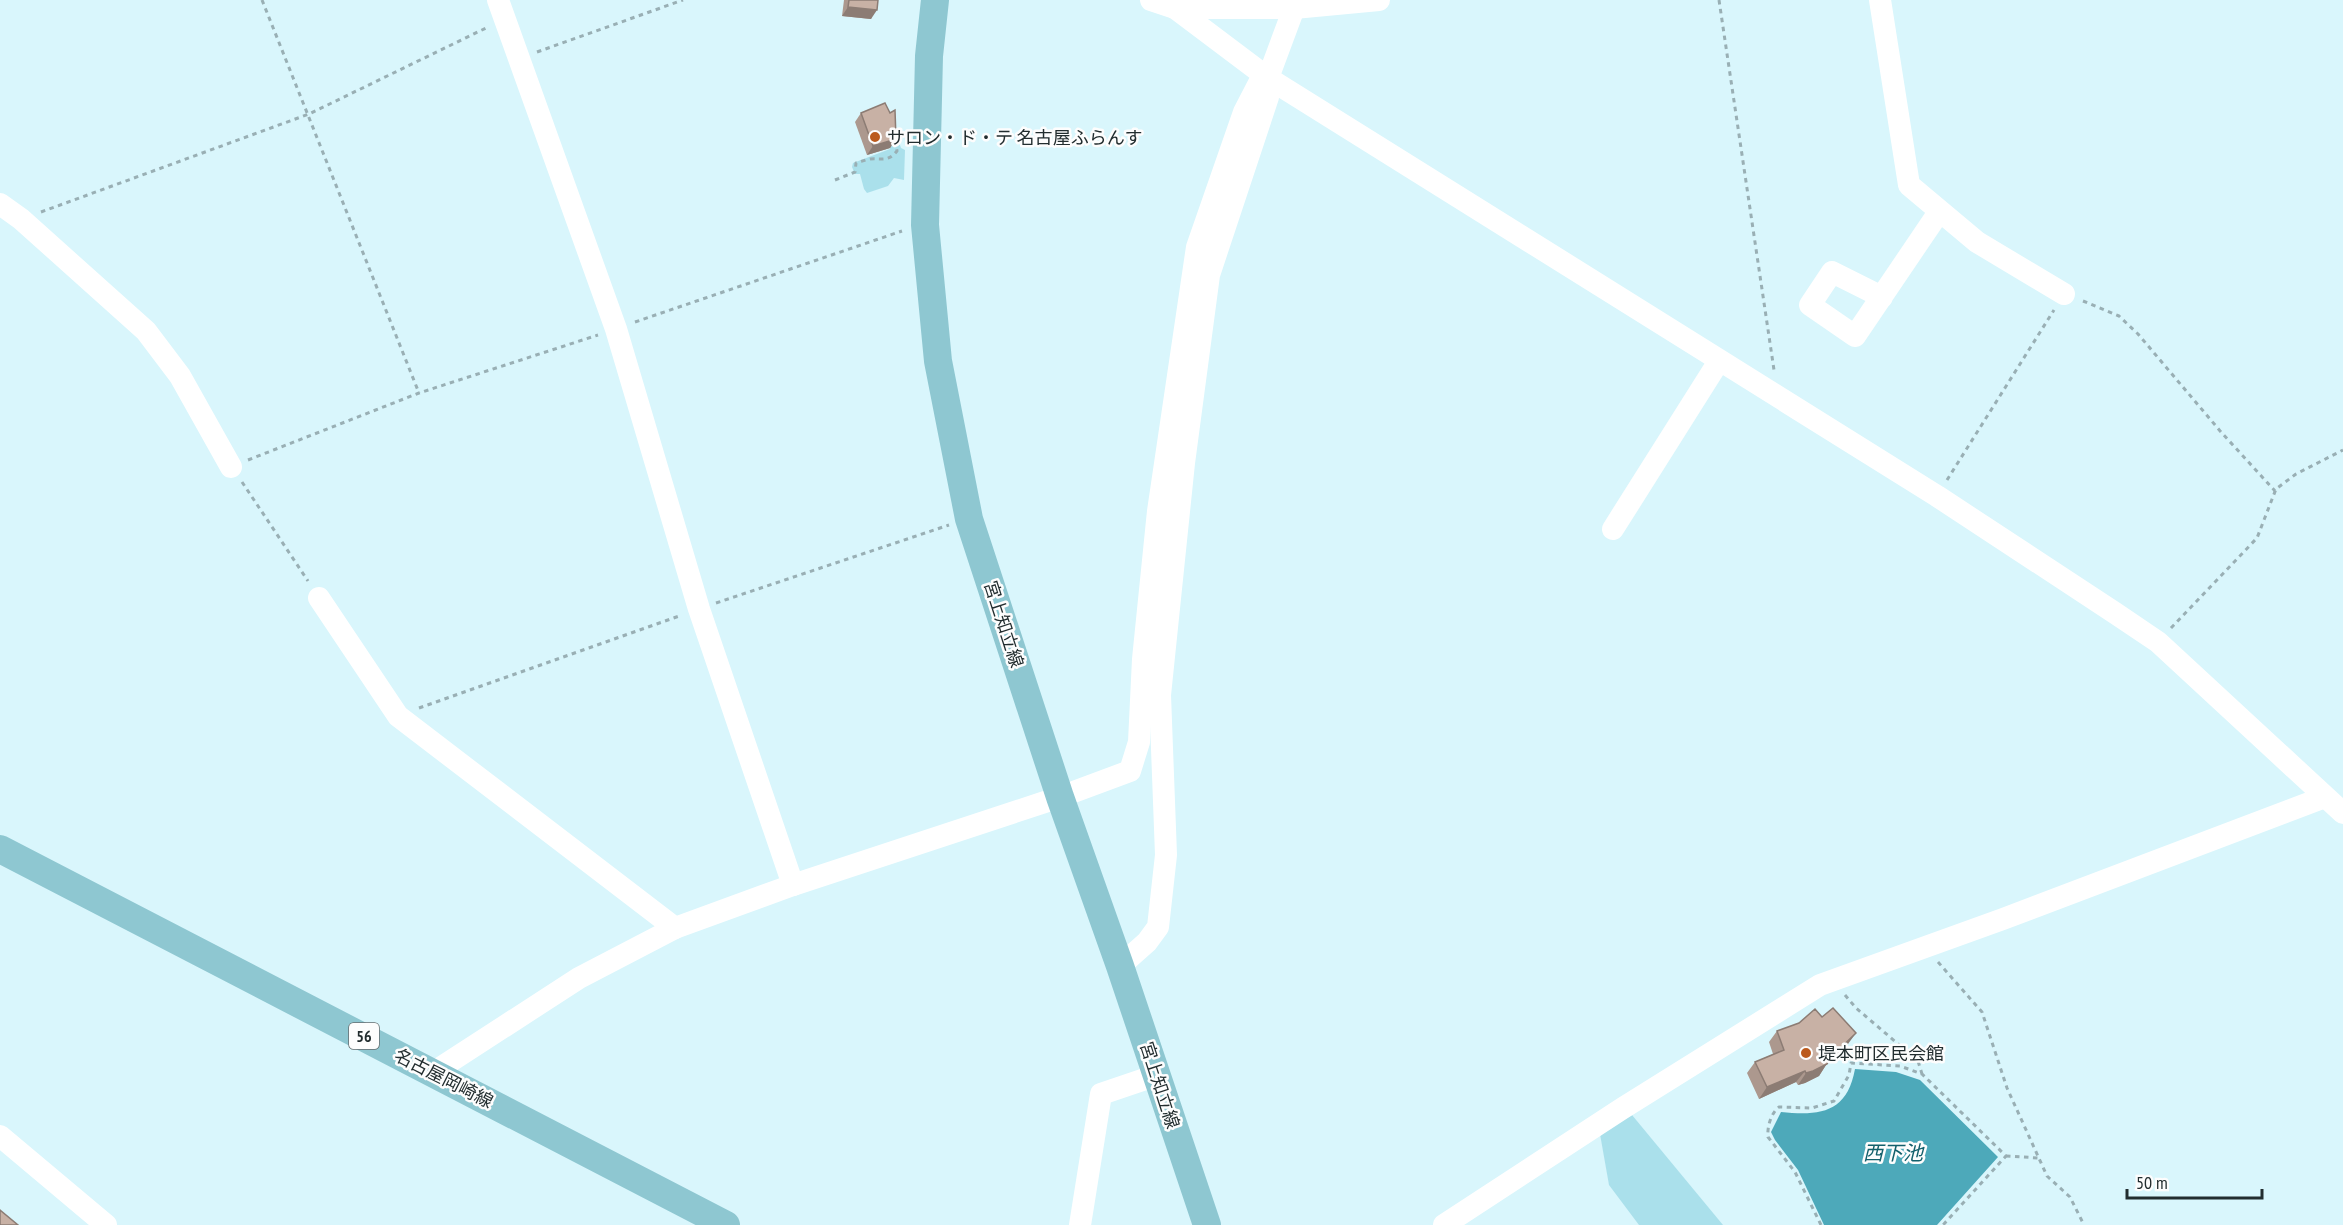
<svg xmlns="http://www.w3.org/2000/svg" width="2343" height="1225" viewBox="0 0 2343 1225" font-family="'PT Sans Narrow','Noto Sans JP',sans-serif">
<style>
.green{fill:#aae0eb}
.water{fill:#4da9ba}
.lines{fill:none;stroke-linecap:round;stroke-linejoin:round}
.path{stroke:#99afb4;stroke-width:3;stroke-dasharray:4.5 4.5;stroke-linecap:butt}
.minor{stroke:#fff;stroke-width:22}
.major{stroke:#8ec7d1;stroke-width:28}
.wall{fill:#ac988e}
.shaded-wall{fill:#8c7c74}
.building{fill:#c8b1a5;stroke:#8c7c74;stroke-width:1.5}
.poi-dot{fill:#bb591c;stroke:#fdfdfd;stroke-width:2}
.labels{text-anchor:middle;dominant-baseline:central;stroke-width:5;stroke-linejoin:round;paint-order:stroke}
.shield{fill:#fdfdfd;stroke:#646b6d;stroke-width:1.5}
.shield-label{font-size:16px;font-weight:bold;fill:#222d2f}
.poi-label{font-size:18px;fill:#222d2f;stroke:#fdfdfd;text-anchor:start}
.street-label{font-size:18px;fill:#222d2f;stroke:#fdfdfd}
.water-label{font-size:20px;font-style:italic;fill:#13606c;stroke:#fdfdfd}
</style>
<rect width="100%" height="100%" fill="#d9f6fc"/>
<g class="green">
<polygon points="895,131 901,148 905,150 904,180 894,178 888,186 867,193 864,189 860,174 855,174 852,167 853,163 890,149 890,133"/>
<polygon points="1632,1115 1723,1225 1639,1225 1609,1185 1600,1134"/>
</g>
<path class="water" d="M1855 1069 1896 1072 1920 1080 1998 1157 1937 1225H1824L1798 1170 1775 1140 1771 1132 1781 1112C1820 1116 1847 1113 1855 1069Z"/>
<g class="lines">
<g class="path">
<polyline points="262,0 419,393"/>
<polyline points="1719,0 1774,370"/>
<polyline points="537,52 683,0"/>
<path d="M835 180 855 172 856 163C860 162 865 160 870 159 883 158 888 162 897 151L895 138"/>
<polyline points="41,212 309,114 486,28"/>
<polyline points="2083,301 2119,316 2138,334 2221,432 2275,491"/>
<polyline points="635,322 902,231"/>
<polyline points="248,460 419,393 598,335"/>
<polyline points="1947,480 2054,310"/>
<polyline points="242,482 308,581"/>
<polyline points="716,603 949,525"/>
<polyline points="2171,628 2257,538 2276,489 2296,474 2343,450"/>
<polyline points="419,708 682,615"/>
<polyline points="1938,962 1982,1012 2007,1088 2047,1176 2070,1197 2084,1225"/>
<polyline points="1845,995 1856,1008 1918,1061 1922,1074"/>
<polyline points="2006,1156 2039,1158"/>
<path d="M1821 1225 1795 1172 1768 1137C1767 1127 1771 1113 1779 1107L1812 1108 1834 1101 1849 1075 1851 1063 1900 1066 1922 1074 2006 1156 1943 1225"/>
</g>
<g class="minor">
<polyline points="498,0 616,329 699,609 793,885"/>
<polyline points="1151,0 1175,8 1294,8 1379,0"/>
<polyline points="1880,0 1909,185 1977,242 2064,294"/>
<polyline points="1175,8 1268,78 1937,496 2115,613 2158,642 2343,813"/>
<polyline points="0,204 21,219 146,331 180,376 231,467"/>
<polyline points="1882,297 1832,272 1810,305 1855,336 1939,212"/>
<polyline points="1613,529 1719,361"/>
<polyline points="319,598 398,716 675,928"/>
<polyline points="1120,966 1147,942 1158,927 1166,855 1160,695 1184,463 1209,275 1268,97 1268,78"/>
<polyline points="434,1072 579,978 675,928 793,885 1060,797 1130,771 1139,742 1143,659 1158,511 1197,247 1244,112 1259,83 1268,78 1297,0"/>
<polyline points="0,1136 106,1225"/>
<polyline points="1080,1225 1101,1094 1157,1075"/>
<polyline points="1444,1225 1623,1108 1820,985 2003,919 2325,797"/>
</g>
<g class="major">
<polyline points="935,0 929,56 925,225 938,361 969,519 1060,797 1120,966 1207,1225"/>
<polyline points="0,849 726,1225"/>
</g>
</g>
<g class="wall">
<polygon points="844,0 878,0 871,19 842,16"/>
<polygon points="861,113 896,139 890,148 867,155 855,122"/>
<polygon points="1777,1031 1848,1044 1826,1065 1819,1076 1805,1083 1798,1085 1796,1082 1759,1099 1747,1073 1755,1062 1773,1054 1769,1042"/>
</g>
<g class="shaded-wall">
<polygon points="848,7 877,10 871,19 842,16"/>
<polygon points="896,139 890,148 867,155 873,146"/>
<polygon points="1856,1033 1848,1044 1826,1065 1819,1076 1805,1083 1798,1085 1806,1073 1831,1057"/>
<polygon points="1805,1071 1796,1082 1759,1099 1767,1087"/>
</g>
<g class="building">
<polygon points="849,0 878,0 877,10 848,7"/>
<polygon points="885,103 890,113 895,110 896,139 873,146 861,113"/>
<polygon points="1833,1008 1856,1033 1831,1057 1827,1064 1813,1071 1806,1073 1805,1071 1767,1087 1755,1062 1784,1050 1777,1031 1799,1023 1815,1009 1822,1017"/>
<polygon points="0,1210 18,1225 0,1225"/>
</g>
<g class="poi-dot">
<circle cx="875" cy="137" r="6"/>
<circle cx="1806" cy="1053" r="6"/>
</g>
<g class="labels">
<rect class="shield" x="349" y="1023" width="30" height="26" rx="4.5"/>
<g class="shield-label">
<text x="364" y="1036">56</text>
</g>
<g class="poi-label">
<text x="887" y="137">サロン・ド・テ 名古屋ふらんす</text>
<text x="1818" y="1053">堤本町区民会館</text>
</g>
<g class="street-label">
<text transform="translate(1004 624) rotate(72)">宮上知立線</text>
<text transform="translate(444 1078) rotate(27)">名古屋岡崎線</text>
<text transform="translate(1160 1085) rotate(72)">宮上知立線</text>
</g>
<g class="water-label">
<text x="1893" y="1153">西下池</text>
</g>
</g>
<path d="M2127 1189v9h135v-9" fill="none" stroke="#222d2f" stroke-width="3"/>
<text x="2136" y="1189" font-size="18" fill="#222d2f" stroke="#fdfdfd" stroke-width="4.5" paint-order="stroke">50 m</text>
</svg>
